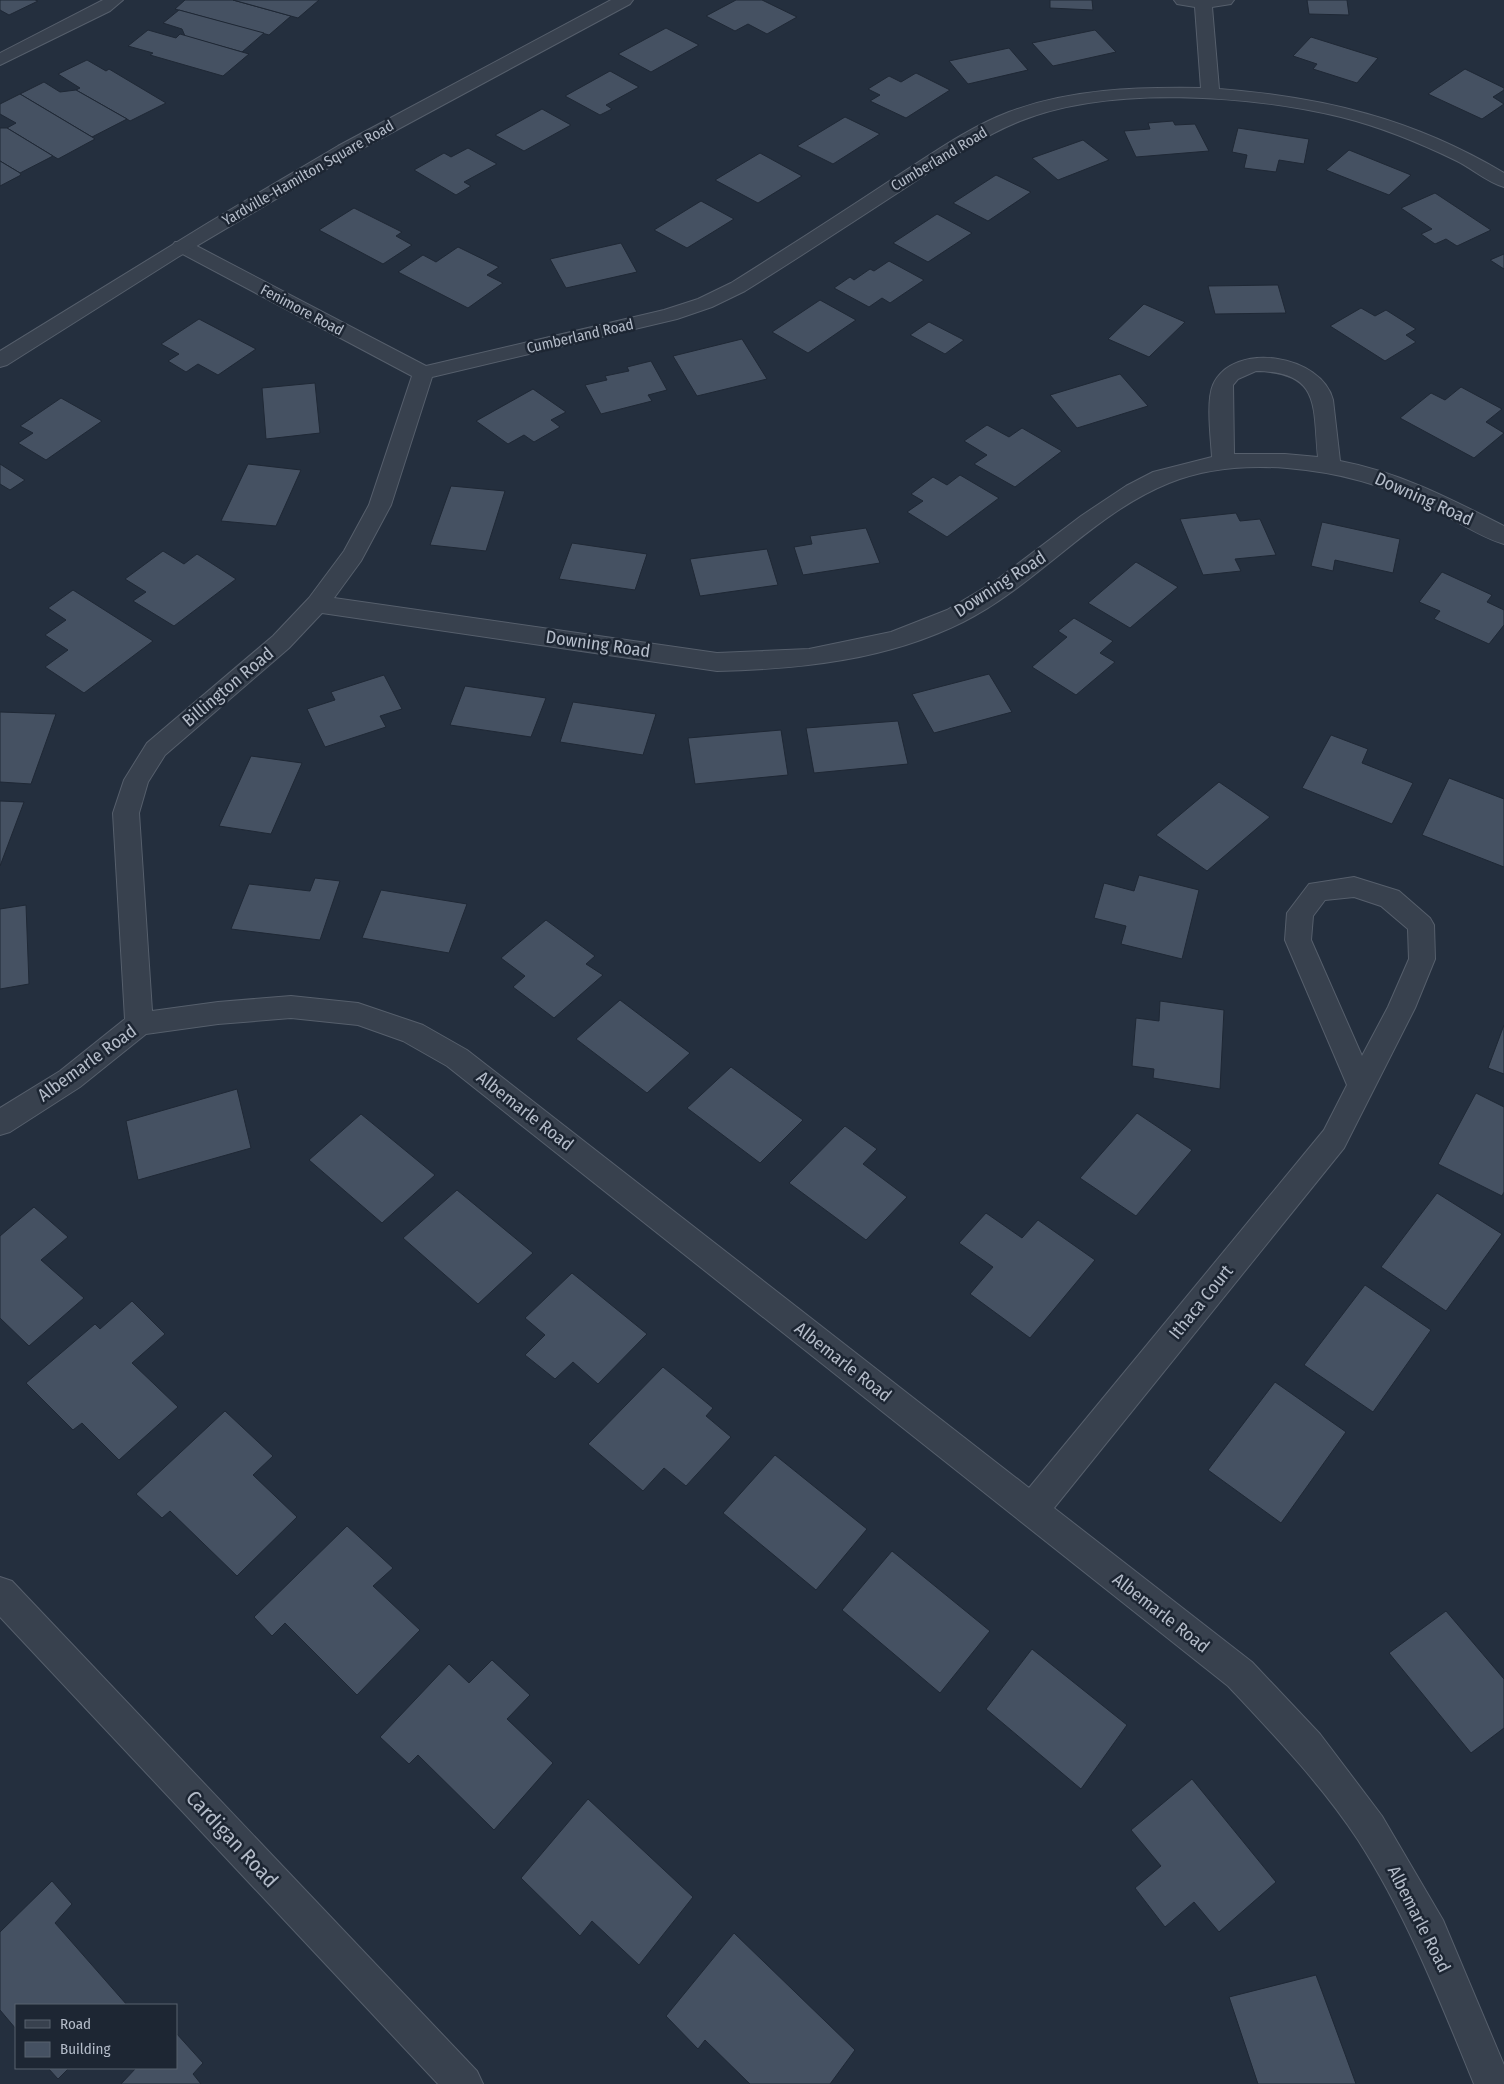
<svg xmlns="http://www.w3.org/2000/svg" width="1504" height="2084" viewBox="0 0 1504 2084" font-family="'Fira Sans Condensed',sans-serif">
<style>
.building{fill:#455162;stroke:#1f2835}
.lines{fill:none;stroke-linecap:round;stroke-linejoin:round}
.minor-casing{stroke:#565f6c;stroke-width:2}
.tertiary-casing{stroke:#565f6c;stroke-width:2}
.minor{fill:#38414e;fill-rule:evenodd}
.tertiary{fill:#38414e;fill-rule:evenodd}
.labels{text-anchor:middle;dominant-baseline:central;stroke-width:5;stroke-linejoin:round;paint-order:stroke}
.far-street-label{font-size:15px;fill:#b4bcc9;stroke:#1d2633}
.street-label{font-size:18px;fill:#b4bcc9;stroke:#1d2633}
.near-street-label{font-size:21px;fill:#b4bcc9;stroke:#1d2633}
</style>
<rect width="100%" height="100%" fill="#242f3e"/>
<g class="building">
<polygon points="0,0 35,0 38,1 9,15 0,10"/>
<polygon points="185,0 233,0 291,16 269,35 175,9"/>
<polygon points="233,0 319,0 298,18"/>
<polygon points="736,0 762,0 797,17 767,34 748,24 735,31 706,16"/>
<polygon points="1050,0 1092,0 1093,10 1050,8"/>
<polygon points="1307,0 1347,0 1349,15 1309,14"/>
<polygon points="179,10 264,33 242,52 185,36 182,29 163,23"/>
<polygon points="666,28 699,45 651,72 618,54"/>
<polygon points="148,30 176,38 180,34 249,54 223,76 150,55 153,53 128,46"/>
<polygon points="1095,30 1116,52 1053,66 1032,43"/>
<polygon points="1311,37 1378,58 1357,83 1313,69 1317,64 1293,56"/>
<polygon points="1009,48 1028,70 968,84 949,61"/>
<polygon points="87,60 106,71 109,69 166,103 130,121 127,119 76,90 80,88 58,74"/>
<polygon points="1465,69 1504,88 1504,90 1493,97 1504,104 1482,119 1428,94"/>
<polygon points="610,71 639,87 606,105 612,109 600,115 565,96"/>
<polygon points="916,73 950,90 906,118 870,101 880,95 868,89 889,76 901,82"/>
<polygon points="44,82 60,92 76,90 127,119 92,137 20,94"/>
<polygon points="20,94 92,137 95,139 58,159 53,156 7,128 16,123 0,114 0,104"/>
<polygon points="542,109 571,125 524,151 495,135"/>
<polygon points="845,117 880,134 833,164 797,146"/>
<polygon points="1173,121 1175,125 1195,124 1209,151 1136,157 1124,131 1150,129 1148,123"/>
<polygon points="0,128 7,128 53,156 20,173 0,161"/>
<polygon points="1238,128 1309,139 1304,164 1279,160 1276,172 1244,168 1247,155 1232,152"/>
<polygon points="1083,140 1109,160 1058,180 1032,158"/>
<polygon points="468,148 497,164 464,182 471,186 456,195 414,170 444,153 451,157"/>
<polygon points="1349,150 1411,175 1389,195 1326,170"/>
<polygon points="760,153 802,176 758,203 715,180"/>
<polygon points="0,161 20,173 21,175 0,186"/>
<polygon points="996,175 1031,192 988,221 953,203"/>
<polygon points="1435,193 1491,230 1457,246 1446,239 1435,244 1421,234 1432,229 1401,208"/>
<polygon points="701,201 734,219 687,248 654,230"/>
<polygon points="354,208 402,232 396,236 412,245 383,264 319,230"/>
<polygon points="937,214 972,233 928,262 893,243"/>
<polygon points="621,243 637,272 566,288 550,259"/>
<polygon points="458,247 499,267 487,275 503,283 468,308 398,272 423,255 436,262"/>
<polygon points="1504,254 1504,269 1490,260"/>
<polygon points="889,261 924,280 890,303 882,298 869,307 834,288 850,277 854,280 870,269 874,271"/>
<polygon points="1278,285 1286,313 1215,314 1208,286"/>
<polygon points="820,300 856,320 808,353 772,332"/>
<polygon points="1144,304 1185,322 1149,357 1108,339"/>
<polygon points="1361,308 1375,316 1386,310 1416,329 1406,335 1416,342 1385,361 1330,326"/>
<polygon points="199,319 256,349 218,375 198,364 186,372 168,361 179,354 161,344"/>
<polygon points="929,322 964,340 945,354 910,335"/>
<polygon points="742,339 767,379 697,396 673,356"/>
<polygon points="651,361 667,390 648,395 652,401 601,414 585,385 607,380 605,376 629,371 627,367"/>
<polygon points="1120,374 1148,406 1077,428 1050,395"/>
<polygon points="315,383 320,433 266,439 262,388"/>
<polygon points="1461,387 1502,409 1486,422 1504,433 1474,458 1400,418 1431,393 1445,400"/>
<polygon points="533,389 566,412 551,420 560,427 534,442 524,435 508,444 476,421"/>
<polygon points="61,398 102,421 46,460 18,443 33,433 20,426"/>
<polygon points="987,425 1009,437 1022,428 1062,451 1015,487 974,464 987,455 964,441"/>
<polygon points="0,464 25,480 10,490 0,484"/>
<polygon points="248,464 301,470 276,526 221,521"/>
<polygon points="960,475 999,498 947,537 907,512 923,501 911,494 933,477 947,485"/>
<polygon points="451,486 505,491 486,551 430,545"/>
<polygon points="1236,513 1240,521 1260,519 1276,555 1235,559 1241,571 1203,575 1180,519"/>
<polygon points="1322,522 1400,539 1393,573 1335,560 1333,571 1311,566"/>
<polygon points="866,528 880,563 803,575 794,547 812,544 810,536"/>
<polygon points="572,543 647,554 635,590 559,579"/>
<polygon points="767,549 778,585 700,596 690,559"/>
<polygon points="163,551 184,564 197,554 236,579 174,626 133,601 146,592 125,579"/>
<polygon points="1136,562 1178,587 1130,628 1088,603"/>
<polygon points="1442,572 1492,595 1487,602 1504,610 1504,625 1489,644 1434,619 1440,611 1419,602"/>
<polygon points="73,590 153,641 84,693 45,667 68,650 45,635 66,620 48,608"/>
<polygon points="1074,618 1113,641 1100,653 1115,662 1076,695 1032,667 1067,637 1058,631"/>
<polygon points="989,674 1012,712 934,733 912,694"/>
<polygon points="384,675 402,709 380,716 386,727 325,747 307,709 335,700 331,692"/>
<polygon points="465,686 546,698 531,737 450,725"/>
<polygon points="573,702 656,714 643,755 560,742"/>
<polygon points="0,712 56,714 31,784 0,782"/>
<polygon points="898,721 908,764 814,773 806,728"/>
<polygon points="781,730 788,775 695,784 688,738"/>
<polygon points="1331,735 1368,749 1362,763 1413,783 1392,824 1302,788"/>
<polygon points="251,756 302,763 271,834 219,826"/>
<polygon points="1449,778 1504,799 1504,867 1422,835"/>
<polygon points="1219,782 1270,817 1207,871 1156,835"/>
<polygon points="0,801 24,802 0,866"/>
<polygon points="1139,875 1199,890 1182,959 1121,944 1126,926 1094,918 1104,883 1134,891"/>
<polygon points="315,878 340,881 320,940 231,929 249,884 310,891"/>
<polygon points="381,890 467,904 449,953 362,938"/>
<polygon points="26,905 29,984 0,989 0,909"/>
<polygon points="546,920 595,956 586,964 603,975 554,1018 513,987 525,976 501,958"/>
<polygon points="620,1000 690,1053 647,1093 576,1039"/>
<polygon points="1160,1001 1224,1010 1220,1089 1153,1078 1154,1069 1132,1066 1136,1018 1159,1021"/>
<polygon points="1504,1025 1504,1074 1488,1068"/>
<polygon points="731,1067 803,1120 760,1163 687,1108"/>
<polygon points="237,1089 251,1148 138,1180 126,1121"/>
<polygon points="1476,1093 1504,1107 1504,1192 1502,1196 1438,1164"/>
<polygon points="1137,1113 1192,1150 1136,1216 1080,1178"/>
<polygon points="361,1114 435,1175 382,1223 309,1160"/>
<polygon points="845,1126 877,1149 863,1164 907,1197 866,1240 789,1183"/>
<polygon points="457,1190 533,1253 478,1304 403,1238"/>
<polygon points="1437,1193 1502,1234 1446,1311 1381,1267"/>
<polygon points="34,1207 68,1237 41,1260 84,1298 29,1346 0,1318 0,1236"/>
<polygon points="986,1213 1022,1238 1038,1220 1095,1260 1030,1338 970,1294 993,1267 959,1243"/>
<polygon points="572,1273 647,1334 598,1384 573,1362 555,1379 525,1355 545,1335 525,1318"/>
<polygon points="1365,1285 1431,1330 1373,1412 1304,1365"/>
<polygon points="132,1301 165,1334 132,1363 178,1407 119,1460 82,1423 73,1430 26,1383 95,1324 100,1329"/>
<polygon points="663,1367 713,1408 706,1416 731,1437 686,1486 664,1468 643,1491 588,1444"/>
<polygon points="1275,1382 1346,1432 1281,1523 1208,1470"/>
<polygon points="225,1411 273,1456 253,1475 297,1517 237,1576 170,1511 162,1518 136,1494"/>
<polygon points="775,1455 867,1529 816,1590 723,1513"/>
<polygon points="347,1526 393,1568 373,1586 420,1630 357,1695 285,1623 272,1636 254,1617"/>
<polygon points="892,1551 990,1631 940,1693 842,1610"/>
<polygon points="1446,1611 1504,1679 1504,1728 1471,1753 1389,1653"/>
<polygon points="1032,1649 1127,1725 1081,1789 986,1709"/>
<polygon points="492,1660 530,1695 507,1719 553,1763 494,1830 418,1755 409,1764 380,1737 449,1664 469,1683"/>
<polygon points="1192,1779 1276,1882 1219,1932 1194,1902 1165,1927 1135,1888 1161,1866 1131,1830"/>
<polygon points="588,1799 693,1897 639,1965 592,1921 580,1936 521,1878"/>
<polygon points="52,1881 72,1904 55,1923 127,2005 16,2005 16,2029 0,2010 0,1932"/>
<polygon points="734,1933 855,2050 830,2084 750,2084 705,2040 698,2049 666,2016"/>
<polygon points="1316,1975 1356,2084 1258,2084 1229,1997"/>
<polygon points="176,2033 203,2063 193,2074 201,2084 121,2084 136,2068 176,2068"/>
<polygon points="48,2068 69,2068 58,2079"/>
</g>
<g class="lines">
<defs>
<g id="minor">
<polygon points="103,0 123,0 110,11 0,65 0,53"/>
<path d="M1174 0H1234L1231 4 1212 7 1219 89C1323 97 1414 119 1504 173V187C1487 182 1473 169 1457 161 1420 143 1381 127 1341 117 1249 95 1109 85 1020 121 978 138 940 165 902 190 850 224 798 258 745 291L712 307 677 319 432 377 391 505 361 561 334 598 717 653 809 649 891 632 947 610 994 582 1081 516 1126 486 1153 472 1212 457C1211 439 1206 401 1213 385 1233 340 1322 355 1333 400L1340 461C1399 472 1451 499 1504 526V544C1479 537 1455 519 1431 508 1385 485 1338 472 1287 468 1248 465 1205 468 1169 483 1092 514 1037 585 963 622 887 660 801 669 717 671L322 613 289 648 165 755 148 782 139 813 152 1011 218 1002 291 996 358 1003 423 1025 467 1050 1029 1488 1324 1130 1347 1085 1285 940 1287 913 1309 884 1354 877 1399 891 1430 918 1434 925 1435 959 1415 1008 1344 1148 1054 1508 1252 1662 1320 1734 1382 1816 1443 1920 1504 2065V2084H1474C1440 2001 1407 1916 1358 1840 1321 1784 1274 1735 1228 1686L447 1066 403 1041 358 1025 291 1018 218 1024 146 1034 80 1087 10 1132 0 1135V1108L60 1071 125 1019 113 813 124 780 147 743 273 636 309 598 344 551 369 505 412 376 175 250 172 246 175 242H189L426 366 664 310 698 299 731 283C785 249 838 215 891 180 929 156 967 128 1009 112 1070 89 1136 87 1201 88L1195 7 1177 4ZM1256 371C1321 372 1313 406 1318 457L1285 454H1234L1233 385 1238 379ZM1354 897 1381 906 1408 929 1409 959 1388 1007 1362 1056 1311 940 1313 916 1325 900Z"/>
<polygon points="0,1577 12,1581 477,2071 483,2084 438,2084 0,1617"/>
</g>
<polygon id="tertiary" points="611,0 633,0 630,4 352,154 178,257 7,365 0,367 0,351 208,223 338,146"/>
</defs>
<use href="#minor" class="minor-casing"/>
<use href="#tertiary" class="tertiary-casing"/>
<use href="#minor" class="minor"/>
<use href="#tertiary" class="tertiary"/>
</g>
<g class="labels">
<g class="far-street-label">
<text transform="translate(939 159) rotate(-31)">Cumberland Road</text>
<text transform="translate(308 173) rotate(-30)">Yardville-Hamilton Square Road</text>
<text transform="translate(302 310) rotate(28)">Fenimore Road</text>
<text transform="translate(580 336) rotate(-13)">Cumberland Road</text>
</g>
<g class="street-label">
<text transform="translate(1424 499) rotate(24)">Downing Road</text>
<text transform="translate(1000 584) rotate(-33)">Downing Road</text>
<text transform="translate(598 644) rotate(8)">Downing Road</text>
<text transform="translate(228 687) rotate(-40)">Billington Road</text>
<text transform="translate(87 1063) rotate(-36)">Albemarle Road</text>
<text transform="translate(525 1111) rotate(38)">Albemarle Road</text>
<text transform="translate(1201 1302) rotate(-51)">Ithaca Court</text>
<text transform="translate(843 1362) rotate(38)">Albemarle Road</text>
<text transform="translate(1161 1613) rotate(38)">Albemarle Road</text>
<text transform="translate(1419 1919) rotate(63)">Albemarle Road</text>
</g>
<g class="near-street-label">
<text transform="translate(232 1839) rotate(47)">Cardigan Road</text>
</g>
</g>
<rect x="15" y="2004" width="162" height="65" fill="#1d2633" stroke="#59626f"/>
<rect x="25" y="2020" width="25" height="8" fill="#38414e" stroke="#59626f"/>
<text x="60" y="2029" font-size="15" fill="#b4bcc9">Road</text>
<rect x="25" y="2042" width="25" height="15" fill="#455162" stroke="#59626f"/>
<text x="60" y="2054" font-size="15" fill="#b4bcc9">Building</text>
</svg>
